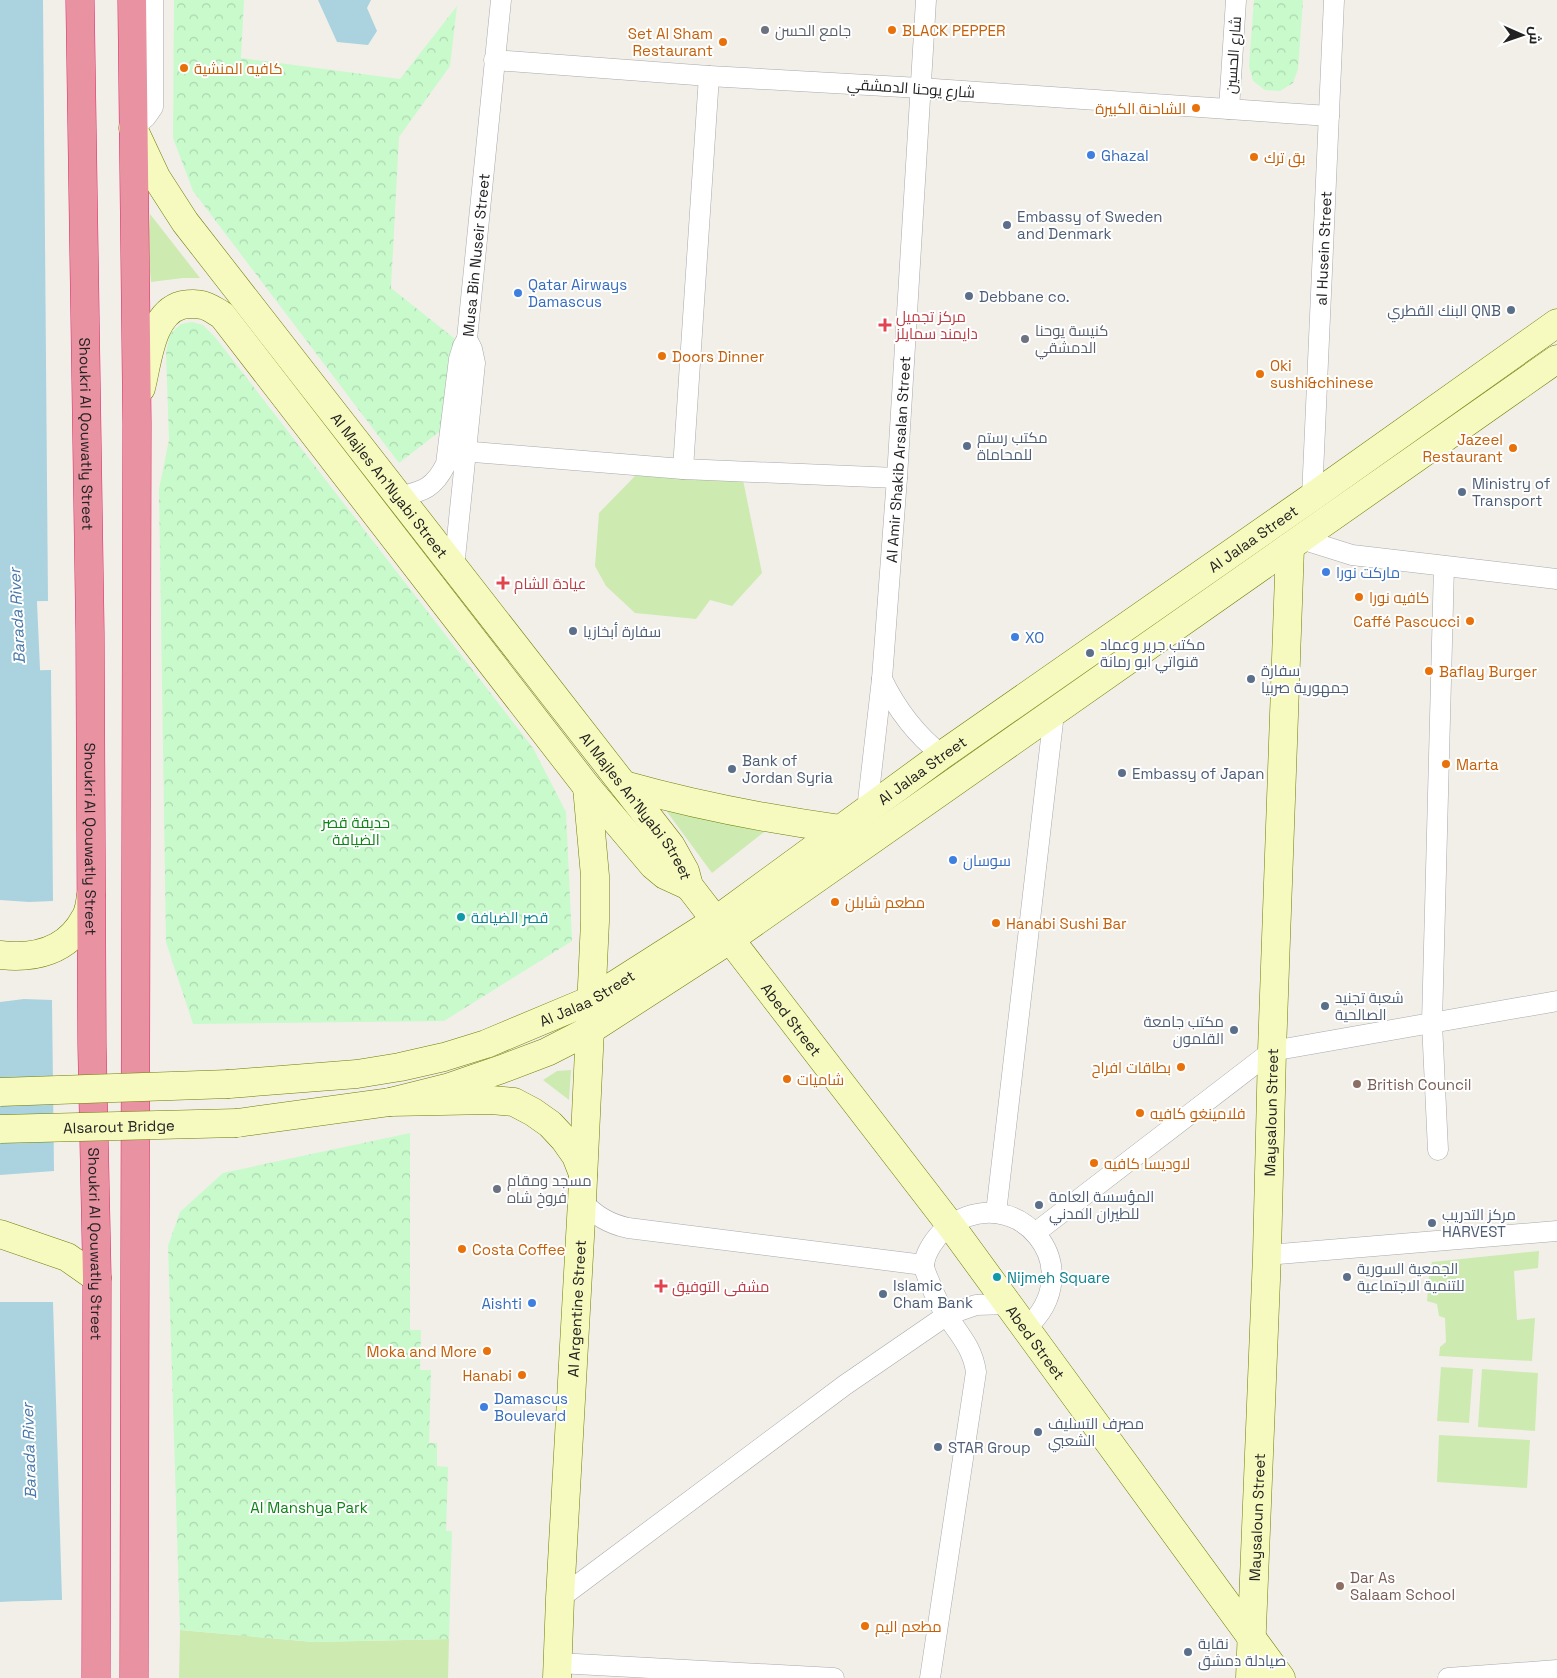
<svg xmlns="http://www.w3.org/2000/svg" width="1557" height="1678" viewBox="0 0 1557 1678" font-family="'Space Grotesk',Cairo,sans-serif">
<style>
.grass{fill:#cdebb0}
.park{fill:url(#park-crowns)}
.water{fill:#aad3df}
.pier{fill:#f2efe9}
.lines{fill:none;stroke-linecap:round;stroke-linejoin:round}
.river{stroke:#aad3df;stroke-width:41}
.street-casing{stroke:#a9a9a9;stroke-width:21}
.secondary-casing{stroke:#707d05;stroke-width:29}
.highway-casing{stroke:#dc2a67;stroke-width:29}
.street{stroke:#fff;stroke-width:20}
.secondary{stroke:#f7fabf;stroke-width:28}
.highway{stroke:#e892a2;stroke-width:28}
.secondary-bridge-casing{stroke:#707d05;stroke-width:29;stroke-linecap:butt}
.secondary-bridge{stroke:#f7fabf;stroke-width:28}
.worship-dot{fill:#6b7280;stroke:#fff;stroke-width:2}
.food-dot{fill:#e8710a;stroke:#fff;stroke-width:2}
.shop-dot{fill:#3f7fe0;stroke:#fff;stroke-width:2}
.service-dot{fill:#5c6f8a;stroke:#fff;stroke-width:2}
.health-dot{fill:#e0444e;stroke:#fff;stroke-width:2}
.culture-dot{fill:#0f9aa8;stroke:#fff;stroke-width:2}
.education-dot{fill:#8d6e63;stroke:#fff;stroke-width:2}
.labels{text-anchor:middle;dominant-baseline:central;stroke-width:4;stroke-linejoin:round;paint-order:stroke}
.worship-label{font-size:15px;fill:#5b616d;stroke:#fff;text-anchor:start}
.food-label{font-size:15px;fill:#c56008;stroke:#fff;text-anchor:start}
.street-label{font-size:15px;fill:#222;stroke:#fff}
.shop-label{font-size:15px;fill:#366cbe;stroke:#fff;text-anchor:start}
.service-label{font-size:15px;fill:#4e5e75;stroke:#fff;text-anchor:start}
.health-label{font-size:15px;fill:#be3a42;stroke:#fff;text-anchor:start}
.park-label{font-size:15px;fill:#0c8416;stroke:#fff}
.culture-label{font-size:15px;fill:#0d838f;stroke:#fff;text-anchor:start}
.education-label{font-size:15px;fill:#785e54;stroke:#fff;text-anchor:start}
.water-label{font-size:16px;font-style:italic;fill:#4a7aab;stroke:#fff}
</style>
<defs>
<pattern id="park-crowns" width="20" height="18" patternUnits="userSpaceOnUse" patternTransform="scale(1.25)"><rect width="20" height="18" fill="#c8facc"/><path d="M2 6a3 3 0 1 1 6 0M12 15a3 3 0 1 1 6 0" fill="none" stroke="#acd6af"/></pattern>
</defs>
<rect width="100%" height="100%" fill="#f2efe9"/>
<g class="grass">
<polygon points="150,214 200,278 183,278 151,282 148,249"/>
<polygon points="638,473 743,480 762,573 732,606 710,600 696,619 635,613 606,586 595,566 599,513"/>
<polygon points="665,809 764,832 712,873"/>
<polygon points="571,1070 569,1100 543,1080 557,1071"/>
<polygon points="1539,1251 1538,1268 1514,1271 1517,1320 1535,1318 1532,1361 1439,1356 1440,1347 1446,1342 1445,1318 1439,1316 1437,1304 1427,1301 1429,1277 1432,1262"/>
<polygon points="1441,1367 1473,1369 1469,1423 1437,1421"/>
<polygon points="1482,1369 1538,1373 1535,1431 1478,1427"/>
<polygon points="1439,1435 1530,1440 1527,1488 1437,1482"/>
<polygon points="180,1630 314,1642 449,1639 448,1678 179,1678"/>
</g>
<g class="park">
<polygon points="174,0 244,0 241,58 400,79 457,6 450,66 399,137 391,288 455,339 448,425 399,463 193,191 173,138"/>
<polygon points="1254,0 1303,0 1298,69 1293,83 1280,91 1265,90 1253,81 1249,66"/>
<polygon points="192,322 203,325 215,337 533,748 566,812 572,941 444,1021 193,1024 166,942 159,489 169,440 166,352 170,334 181,324"/>
<polygon points="410,1133 410,1330 421,1330 420,1370 431,1370 429,1443 437,1443 437,1466 448,1467 446,1531 452,1531 449,1639 314,1642 180,1630 168,1246 180,1212 223,1173"/>
</g>
<g class="water">
<polygon points="0,0 43,0 48,601 0,603"/>
<polygon points="318,0 371,0 367,8 377,31 368,45 337,42"/>
<polygon points="21,669 51,670 53,901 29,902 0,900 0,671"/>
<polygon points="24,999 52,1000 54,1171 0,1175 0,1002"/>
<polygon points="0,1302 53,1302 62,1600 0,1602"/>
</g>
<g class="pier">
<polygon points="48,601 48,604 0,606 0,603"/>
<polygon points="21,667 51,667 51,670 0,671 0,668"/>
<polygon points="62,1600 62,1602 0,1604 0,1602"/>
</g>
<g class="lines">
<polyline class="river" points="14,547 22,725"/>
<defs>
<g id="street">
<polyline points="494,60 709,76 920,88 1329,116"/>
<polyline points="1229,109 1236,0"/>
<polyline points="133,128 146,117 153,107 153,0"/>
<polyline points="449,450 683,469 897,478"/>
<polyline points="683,469 709,76"/>
<path d="M399 497C424 491 434 488 446 464L459 359 463 346 467 339"/>
<path id="s1" d="M1312 497 1334 0"/>
<polyline points="1301,539 1352,555 1557,579"/>
<path id="s2" d="M454 568 475 363 472 349 467 339 501 0"/>
<path d="M882 679C897 710 915 734 942 755"/>
<path id="s3" d="M867 810 882 679 897 478 926 0"/>
<polyline points="1438,1150 1432,1023 1444,566"/>
<path d="M582 1201C595 1216 609 1224 628 1228L924 1265"/>
<polyline points="996,1213 1054,713"/>
<polyline points="1035,1233 1272,1051 1557,1001"/>
<polyline points="1267,1255 1557,1231"/>
<polyline points="560,1598 845,1385 947,1315 976,1305 1007,1304"/>
<polyline points="558,1663 834,1678"/>
<path d="M930 1678 976 1372C973 1349 960 1335 947 1316 940 1306 934 1294 930 1283 928 1278 924 1270 924 1265 925 1252 936 1237 945 1229 1016 1175 1094 1269 1025 1329"/>
<polyline points="1448,1678 1557,1670"/>
</g>
<g id="secondary">
<path id="s4" d="M133 128 156 177 185 222 671 846 685 871 689 886 951 1226 1281 1678"/>
<path d="M141 388C148 361 151 313 182 305 188 304 195 303 202 305 209 306 216 312 222 315L587 787 653 865 665 875 689 886"/>
<path d="M624 785C695 805 767 819 841 829"/>
<path d="M0 955C34 959 68 951 85 918 89 912 90 903 91 895"/>
<path id="s5" d="M229 1084 357 1074 400 1067 444 1057 486 1044 591 1000 715 921 942 755 1312 497 1557 323"/>
<polyline points="390,1102 450,1087 502,1069 547,1052 590,1030 729,940 1557,359"/>
<polyline points="237,1123 390,1102 491,1100 514,1102 533,1112 550,1124 564,1139 576,1156 583,1174"/>
<polyline points="0,1234 67,1257 97,1278"/>
<path id="s6" d="M557 1678 560 1598 582 1201 595 921V876L587 787"/>
<path id="s7" d="M1250 1678 1267 1255 1272 1051 1290 547"/>
</g>
<g id="highway">
<path id="s8" d="M80 0 90 633 92 1045 97 1278 96 1678"/>
<polyline points="132,0 137,424 134,1678"/>
</g>
</defs>
<use href="#street" class="street-casing"/>
<use href="#secondary" class="secondary-casing"/>
<use href="#highway" class="highway-casing"/>
<use href="#street" class="street"/>
<use href="#secondary" class="secondary"/>
<use href="#highway" class="highway"/>
<defs>
<g id="secondary-bridge">
<polyline points="0,1092 229,1084"/>
<path id="s9" d="M0 1129 237 1123"/>
</g>
</defs>
<use href="#secondary-bridge" class="secondary-bridge-casing"/>
<use href="#secondary-bridge" class="secondary-bridge"/>
</g>
<g class="worship-dot">
<circle cx="765" cy="30" r="5"/>
<circle cx="1025" cy="339" r="5"/>
<circle cx="497" cy="1189" r="5"/>
</g>
<g class="food-dot">
<circle cx="892" cy="30" r="5"/>
<circle cx="723" cy="42" r="5"/>
<circle cx="184" cy="68" r="5"/>
<circle cx="1196" cy="108" r="5"/>
<circle cx="1254" cy="157" r="5"/>
<circle cx="662" cy="356" r="5"/>
<circle cx="1260" cy="374" r="5"/>
<circle cx="1513" cy="448" r="5"/>
<circle cx="1359" cy="597" r="5"/>
<circle cx="1470" cy="621" r="5"/>
<circle cx="1429" cy="671" r="5"/>
<circle cx="1446" cy="764" r="5"/>
<circle cx="835" cy="902" r="5"/>
<circle cx="996" cy="923" r="5"/>
<circle cx="1181" cy="1067" r="5"/>
<circle cx="787" cy="1079" r="5"/>
<circle cx="1140" cy="1113" r="5"/>
<circle cx="1094" cy="1163" r="5"/>
<circle cx="462" cy="1249" r="5"/>
<circle cx="487" cy="1351" r="5"/>
<circle cx="522" cy="1375" r="5"/>
<circle cx="865" cy="1626" r="5"/>
</g>
<g class="shop-dot">
<circle cx="1091" cy="155" r="5"/>
<circle cx="518" cy="293" r="5"/>
<circle cx="1326" cy="572" r="5"/>
<circle cx="1015" cy="637" r="5"/>
<circle cx="953" cy="860" r="5"/>
<circle cx="532" cy="1303" r="5"/>
<circle cx="484" cy="1407" r="5"/>
</g>
<g class="service-dot">
<circle cx="1007" cy="225" r="5"/>
<circle cx="969" cy="296" r="5"/>
<circle cx="1511" cy="310" r="5"/>
<circle cx="967" cy="446" r="5"/>
<circle cx="1462" cy="492" r="5"/>
<circle cx="573" cy="631" r="5"/>
<circle cx="1090" cy="653" r="5"/>
<circle cx="1251" cy="679" r="5"/>
<circle cx="732" cy="769" r="5"/>
<circle cx="1122" cy="773" r="5"/>
<circle cx="1325" cy="1006" r="5"/>
<circle cx="1234" cy="1030" r="5"/>
<circle cx="1039" cy="1205" r="5"/>
<circle cx="1432" cy="1223" r="5"/>
<circle cx="1347" cy="1277" r="5"/>
<circle cx="883" cy="1294" r="5"/>
<circle cx="1038" cy="1432" r="5"/>
<circle cx="938" cy="1447" r="5"/>
<circle cx="1188" cy="1652" r="5"/>
</g>
<g class="health-dot">
<path d="M882.5 317.5h5v5h5v5h-5v5h-5v-5h-5v-5h5z"/>
<path d="M500.5 575.5h5v5h5v5h-5v5h-5v-5h-5v-5h5z"/>
<path d="M658.5 1278.5h5v5h5v5h-5v5h-5v-5h-5v-5h5z"/>
</g>
<g class="culture-dot">
<circle cx="461" cy="917" r="5"/>
<circle cx="997" cy="1277" r="5"/>
</g>
<g class="education-dot">
<circle cx="1357" cy="1084" r="5"/>
<circle cx="1340" cy="1586" r="5"/>
</g>
<g class="labels">
<g class="worship-label">
<text x="775" y="30">جامع الحسن</text>
<text x="1035" y="330">كنيسة يوحنا<tspan x="1035" dy="17">الدمشقي</tspan></text>
<text x="507" y="1180">مسجد ومقام<tspan x="507" dy="17">فروخ شاه</tspan></text>
</g>
<g class="food-label">
<text x="902" y="30">BLACK PEPPER</text>
<text x="713" y="33" text-anchor="end">Set Al Sham<tspan x="713" dy="17">Restaurant</tspan></text>
<text x="194" y="68">كافيه المنشية</text>
<text x="1186" y="108" text-anchor="end">الشاحنة الكبيرة</text>
<text x="1264" y="157">بق ترك</text>
<text x="672" y="356">Doors Dinner</text>
<text x="1270" y="365">Oki<tspan x="1270" dy="17">sushi&amp;chinese</tspan></text>
<text x="1503" y="439" text-anchor="end">Jazeel<tspan x="1503" dy="17">Restaurant</tspan></text>
<text x="1369" y="597">كافيه نورا</text>
<text x="1460" y="621" text-anchor="end">Caffé Pascucci</text>
<text x="1439" y="671">Baflay Burger</text>
<text x="1456" y="764">Marta</text>
<text x="845" y="902">مطعم شابلن</text>
<text x="1006" y="923">Hanabi Sushi Bar</text>
<text x="1171" y="1067" text-anchor="end">بطاقات افراح</text>
<text x="797" y="1079">شاميات</text>
<text x="1150" y="1113">فلامينغو كافيه</text>
<text x="1104" y="1163">لاوديسا كافيه</text>
<text x="472" y="1249">Costa Coffee</text>
<text x="477" y="1351" text-anchor="end">Moka and More</text>
<text x="512" y="1375" text-anchor="end">Hanabi</text>
<text x="875" y="1626">مطعم اليم</text>
</g>
<g class="street-label">
<text transform="translate(1233 55) rotate(-86)">شارع الحسين</text>
<text transform="translate(911 88) rotate(4)">شارع يوحنا الدمشقي</text>
<text stroke="none"><textPath href="#s1" startOffset="249">al Husein Street</textPath></text>
<text stroke="none"><textPath href="#s2" startOffset="316">Musa Bin Nuseir Street</textPath></text>
<text stroke="none"><textPath href="#s8" startOffset="434">Shoukri Al Qouwatly Street</textPath></text>
<text stroke="none"><textPath href="#s3" startOffset="352">Al Amir Shakib Arsalan Street</textPath></text>
<text stroke="none"><textPath href="#s4" startOffset="441">Al Majles An'Nyabi Street</textPath></text>
<text stroke="none"><textPath href="#s5" startOffset="1182">Al Jalaa Street</textPath></text>
<text stroke="none"><textPath href="#s5" startOffset="778">Al Jalaa Street</textPath></text>
<text stroke="none"><textPath href="#s4" startOffset="846">Al Majles An'Nyabi Street</textPath></text>
<text stroke="none"><textPath href="#s8" startOffset="839">Shoukri Al Qouwatly Street</textPath></text>
<text stroke="none"><textPath href="#s5" startOffset="372">Al Jalaa Street</textPath></text>
<text stroke="none"><textPath href="#s4" startOffset="1111">Abed Street</textPath></text>
<text stroke="none"><textPath href="#s7" startOffset="566">Maysaloun Street</textPath></text>
<text stroke="none"><textPath href="#s9" startOffset="119">Alsarout Bridge</textPath></text>
<text stroke="none"><textPath href="#s8" startOffset="1244">Shoukri Al Qouwatly Street</textPath></text>
<text stroke="none"><textPath href="#s6" startOffset="370">Al Argentine Street</textPath></text>
<text stroke="none"><textPath href="#s4" startOffset="1516">Abed Street</textPath></text>
<text stroke="none"><textPath href="#s7" startOffset="161">Maysaloun Street</textPath></text>
</g>
<g class="shop-label">
<text x="1101" y="155">Ghazal</text>
<text x="528" y="284">Qatar Airways<tspan x="528" dy="17">Damascus</tspan></text>
<text x="1336" y="572">ماركت نورا</text>
<text x="1025" y="637">XO</text>
<text x="963" y="860">سوسان</text>
<text x="522" y="1303" text-anchor="end">Aishti</text>
<text x="494" y="1398">Damascus<tspan x="494" dy="17">Boulevard</tspan></text>
</g>
<g class="service-label">
<text x="1017" y="216">Embassy of Sweden<tspan x="1017" dy="17">and Denmark</tspan></text>
<text x="979" y="296">Debbane co.</text>
<text x="1501" y="310" text-anchor="end">البنك القطري QNB</text>
<text x="977" y="437">مكتب رستم<tspan x="977" dy="17">للمحاماة</tspan></text>
<text x="1472" y="483">Ministry of<tspan x="1472" dy="17">Transport</tspan></text>
<text x="583" y="631">سفارة أبخازيا</text>
<text x="1100" y="644">مكتب جرير وعماد<tspan x="1100" dy="17">قنواتي ابو رمانة</tspan></text>
<text x="1261" y="670">سفارة<tspan x="1261" dy="17">جمهورية صربيا</tspan></text>
<text x="742" y="760">Bank of<tspan x="742" dy="17">Jordan Syria</tspan></text>
<text x="1132" y="773">Embassy of Japan</text>
<text x="1335" y="997">شعبة تجنيد<tspan x="1335" dy="17">الصالحية</tspan></text>
<text x="1224" y="1021" text-anchor="end">مكتب جامعة<tspan x="1224" dy="17">القلمون</tspan></text>
<text x="1049" y="1196">المؤسسة العامة<tspan x="1049" dy="17">للطيران المدني</tspan></text>
<text x="1442" y="1214">مركز التدريب<tspan x="1442" dy="17">HARVEST</tspan></text>
<text x="1357" y="1268">الجمعية السورية<tspan x="1357" dy="17">للتنمية الاجتماعية</tspan></text>
<text x="893" y="1285">Islamic<tspan x="893" dy="17">Cham Bank</tspan></text>
<text x="1048" y="1423">مصرف التسليف<tspan x="1048" dy="17">الشعبي</tspan></text>
<text x="948" y="1447">STAR Group</text>
<text x="1198" y="1643">نقابة<tspan x="1198" dy="17">صيادلة دمشق</tspan></text>
</g>
<g class="health-label">
<text x="896" y="316">مركز تجميل<tspan x="896" dy="17">دايمند سمايلز</tspan></text>
<text x="514" y="583">عيادة الشام</text>
<text x="672" y="1286">مشفى التوفيق</text>
</g>
<g class="park-label">
<text x="356" y="822">حديقة قصر<tspan x="356" dy="17">الضيافة</tspan></text>
<text x="309" y="1507">Al Manshya Park</text>
</g>
<g class="culture-label">
<text x="471" y="917">قصر الضيافة</text>
<text x="1007" y="1277">Nijmeh Square</text>
</g>
<g class="education-label">
<text x="1367" y="1084">British Council</text>
<text x="1350" y="1577">Dar As<tspan x="1350" dy="17">Salaam School</tspan></text>
</g>
<g class="water-label">
<text transform="translate(17 616) rotate(-93)">Barada River</text>
<text transform="translate(29 1451) rotate(-92)">Barada River</text>
</g>
</g>
<g transform="translate(1522 35) rotate(92)" stroke="#ffffff" stroke-width="4" paint-order="stroke">
<path d="M0-4L9 19L0 12L-9 19Z" fill="#222222"/>
<text y="-8" font-size="14" font-weight="bold" text-anchor="middle" fill="#222222">ش</text>
</g>
</svg>
